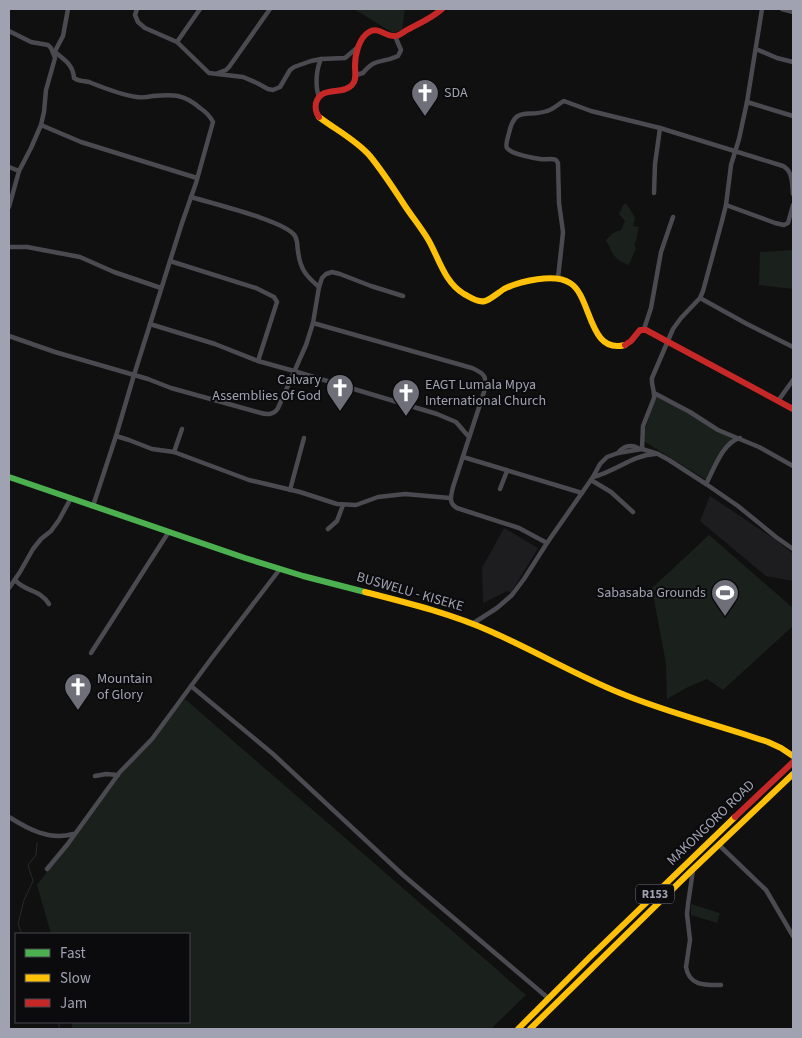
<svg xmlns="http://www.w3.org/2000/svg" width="802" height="1038" viewBox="0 0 802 1038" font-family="'Source Sans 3',sans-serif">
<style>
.built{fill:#1d1d1f}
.green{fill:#1a201c}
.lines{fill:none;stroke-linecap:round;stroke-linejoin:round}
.stream{stroke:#242931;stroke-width:1}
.street{stroke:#4a4a50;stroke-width:4.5}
.fast{stroke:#4caf50;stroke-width:6}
.slow{stroke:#ffc107;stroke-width:6}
.jam{stroke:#c62828;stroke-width:6}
.labels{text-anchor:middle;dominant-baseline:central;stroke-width:4;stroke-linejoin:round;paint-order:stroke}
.shield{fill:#0b0a0c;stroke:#737480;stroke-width:1}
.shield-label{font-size:12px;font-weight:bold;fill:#a0a2b2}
.poi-label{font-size:14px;fill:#a0a2b2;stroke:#0b0a0c;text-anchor:start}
.street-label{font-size:14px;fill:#a0a2b2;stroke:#0b0a0c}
</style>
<rect width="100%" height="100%" fill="#101010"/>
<g class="built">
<polygon points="710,496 779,542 793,554 793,581 766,576 700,521"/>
<polygon points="504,528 538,548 511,593 507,591 483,603 482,568"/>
</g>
<g class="green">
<polygon points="354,9 405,9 402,30 393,33"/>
<path d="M624 204H626L630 209 635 218 633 226 639 227C637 234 637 240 634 245L636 248 629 265C613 260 613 253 606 240L613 233 621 230 625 221 619 214Z"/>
<polygon points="793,250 793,289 759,285 760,252"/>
<polygon points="656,394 733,438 708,481 642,440"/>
<polygon points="709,535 793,608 793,626 723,690 707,679 688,687 667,699 666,664 652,588"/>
<polygon points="185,699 526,995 491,1029 72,1029 72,1022 189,1022 189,934 51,934 37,885 121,775"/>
<polygon points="691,904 720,913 717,923 691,915"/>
</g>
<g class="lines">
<g class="stream">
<polyline points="22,934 18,924 24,900 33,881 28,865 36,855 37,843"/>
<polyline points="58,1022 60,1029"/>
</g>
<g class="street">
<polyline points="137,9 135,15 138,22 145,28 177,42 209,73 243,77 257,83 268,89 273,90 280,87 290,70 294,67 311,61 321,59 345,58 358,47"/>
<polyline points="782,9 793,12"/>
<polyline points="9,31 31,42 48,45 51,48 55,58 46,90 44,112 41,125 31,148 19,171 9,207"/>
<polyline points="177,42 200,9"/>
<polyline points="756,49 777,58 793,62"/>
<path d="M55 52C64 60 73 64 74 78 79 82 83 80 89 82 104 88 121 95 137 97 142 98 148 97 153 96 173 94 184 94 200 108 206 112 210 116 213 122L196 183 182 223 134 375 116 436 93 506"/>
<polyline points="54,53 63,36 68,9"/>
<polyline points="218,73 226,70 229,67 270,9"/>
<path d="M356 75 363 73C376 57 381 64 398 56L401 50 395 36"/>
<path d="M319 97C315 86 316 70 321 59"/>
<polyline points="747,102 793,116"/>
<polyline points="41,125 81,142 197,178"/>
<polyline points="9,167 19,171"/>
<polyline points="654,193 655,164 660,128"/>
<path d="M191 197C210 203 286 221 295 236 298 241 297 247 298 251 300 269 306 276 319 287"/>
<polyline points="726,205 775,223 784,225 788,223 793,205"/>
<polyline points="9,247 27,247 80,257 114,272 161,288"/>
<polyline points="170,261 256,288 274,297 277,302 276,305 258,361"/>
<path d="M558 278 562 242 563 232 559 203 558 163C557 162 557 161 556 160 552 158 544 160 540 159 533 158 511 154 507 148 505 145 508 137 509 133 515 105 527 118 547 111 554 109 558 104 564 101L591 111 660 128 783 166C793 171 792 184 793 194"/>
<polyline points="700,298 747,324 793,347"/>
<path d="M313 323 472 368C486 374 487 377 484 392L453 487C451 496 448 503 457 508L519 528 547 543"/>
<polyline points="150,324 215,344 258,361 294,371 437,414 456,422 469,437"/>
<polyline points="644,329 651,308 661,252 673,217"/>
<path d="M9 336 55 352 148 379 171 388 261 413C268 415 275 414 278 408L306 345 313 323 319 287 322 278 326 274 332 272 340 274 371 286 403 296"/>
<polyline points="654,393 690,412 718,430 759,447 793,466"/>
<polyline points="778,401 793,380"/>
<polyline points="116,436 129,440 152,449 174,452 249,480 300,492 337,504 356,505 378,497 405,494 450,498"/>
<path d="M642 449 643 426 654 398C655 391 651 385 652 378L673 329 681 318 700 298 703 291 722 221 726 205 731 165 739 139 747 102 762 9"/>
<polyline points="174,452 182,429"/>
<path d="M618 453C623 446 631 444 638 448"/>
<polyline points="463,457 582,493"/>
<path d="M593 477C615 472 632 455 655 454"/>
<polyline points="591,480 611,492 633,512"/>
<path d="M706 484C714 469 723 442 740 438"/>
<polyline points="500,489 507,471"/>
<polyline points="290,490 304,438"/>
<polyline points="328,529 337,521 343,505"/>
<path d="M15 580C25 592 40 589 49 604"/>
<polyline points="9,588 20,572 33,549 41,539 51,531 59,520 71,498"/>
<polyline points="472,624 497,608 512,595 524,579 547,543 593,477 600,464 607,457 618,453 642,449 658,454 669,460 706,484 738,506 776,537 793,549"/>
<polyline points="91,653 168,533"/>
<polyline points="191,686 273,754 403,875 548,998"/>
<polyline points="95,776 106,774 118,775"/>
<path d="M9 817C28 829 50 841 73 834"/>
<polyline points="719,845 766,890 793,936"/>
<polyline points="47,869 67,845 120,772 152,739 211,659 280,569"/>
<path d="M693 870 688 904 687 914 690 940 686 967C689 986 705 985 721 985"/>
</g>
<polyline class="fast" points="9,477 245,558 303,576 365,592"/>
<g class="slow">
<path d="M319 117C336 130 356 140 370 156 383 172 394 189 405 206 413 218 422 229 429 241 439 259 445 283 464 294 470 297 478 303 485 301 490 300 499 292 504 289 520 281 555 273 570 283 592 296 588 355 625 345"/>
<path d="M365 592C408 603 452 614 492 632 535 651 576 675 620 693 668 713 719 725 768 742L781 748 793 756"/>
<polyline points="518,1029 591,956 735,817"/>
<polyline points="530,1029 689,873 793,774"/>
</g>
<g class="jam">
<path d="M319 117C316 113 315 108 316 103 321 85 342 96 352 85 357 80 355 73 355 66 355 54 359 38 369 32 378 26 386 37 395 36 400 36 404 31 409 29 420 23 432 18 442 9"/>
<polyline points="625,345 631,341 640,330 646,330 793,409"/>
<polyline points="735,817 793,762"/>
</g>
</g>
<defs>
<symbol id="church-pin" viewBox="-11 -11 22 30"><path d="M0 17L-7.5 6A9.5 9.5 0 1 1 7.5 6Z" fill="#6e6f79" stroke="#0b0a0c"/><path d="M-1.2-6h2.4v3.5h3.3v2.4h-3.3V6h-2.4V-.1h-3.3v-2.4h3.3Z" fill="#fff"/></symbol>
<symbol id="stadium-pin" viewBox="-11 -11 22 30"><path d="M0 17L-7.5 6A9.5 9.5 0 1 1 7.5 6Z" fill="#6e6f79" stroke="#0b0a0c"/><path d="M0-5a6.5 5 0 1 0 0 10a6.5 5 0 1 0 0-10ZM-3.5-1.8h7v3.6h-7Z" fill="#fff"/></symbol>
</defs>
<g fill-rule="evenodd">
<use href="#church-pin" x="409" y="77" width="32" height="43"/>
<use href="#church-pin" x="324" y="372" width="32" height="43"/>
<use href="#church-pin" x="390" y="377" width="32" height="43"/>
<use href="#stadium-pin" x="709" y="577" width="32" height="43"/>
<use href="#church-pin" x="62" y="671" width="32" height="43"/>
</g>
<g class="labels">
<rect class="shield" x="636" y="884.5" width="38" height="19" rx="4"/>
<g class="shield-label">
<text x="655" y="894">R153</text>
</g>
<g class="poi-label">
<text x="444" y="93">SDA</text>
<text x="321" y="380" text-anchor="end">Calvary<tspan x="321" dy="16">Assemblies Of God</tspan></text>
<text x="425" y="385">EAGT Lumala Mpya<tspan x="425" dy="16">International Church</tspan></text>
<text x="706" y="593" text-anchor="end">Sabasaba Grounds</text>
<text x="97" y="679">Mountain<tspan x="97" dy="16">of Glory</tspan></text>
</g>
<g class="street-label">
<text transform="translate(410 592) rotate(16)">BUSWELU - KISEKE</text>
<text transform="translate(711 823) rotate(-44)">MAKONGORO ROAD</text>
</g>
</g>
<rect width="802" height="1038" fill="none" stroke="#a0a2b2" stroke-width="20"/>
<rect x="15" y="933" width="175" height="90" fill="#0b0a0c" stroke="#47474e"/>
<rect x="25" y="949" width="25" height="8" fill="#4caf50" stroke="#47474e"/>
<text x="60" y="958" font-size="15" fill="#a0a2b2">Fast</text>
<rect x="25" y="974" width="25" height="8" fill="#ffc107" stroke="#47474e"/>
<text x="60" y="983" font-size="15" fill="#a0a2b2">Slow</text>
<rect x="25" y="999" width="25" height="8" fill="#c62828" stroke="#47474e"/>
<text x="60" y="1008" font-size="15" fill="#a0a2b2">Jam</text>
</svg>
